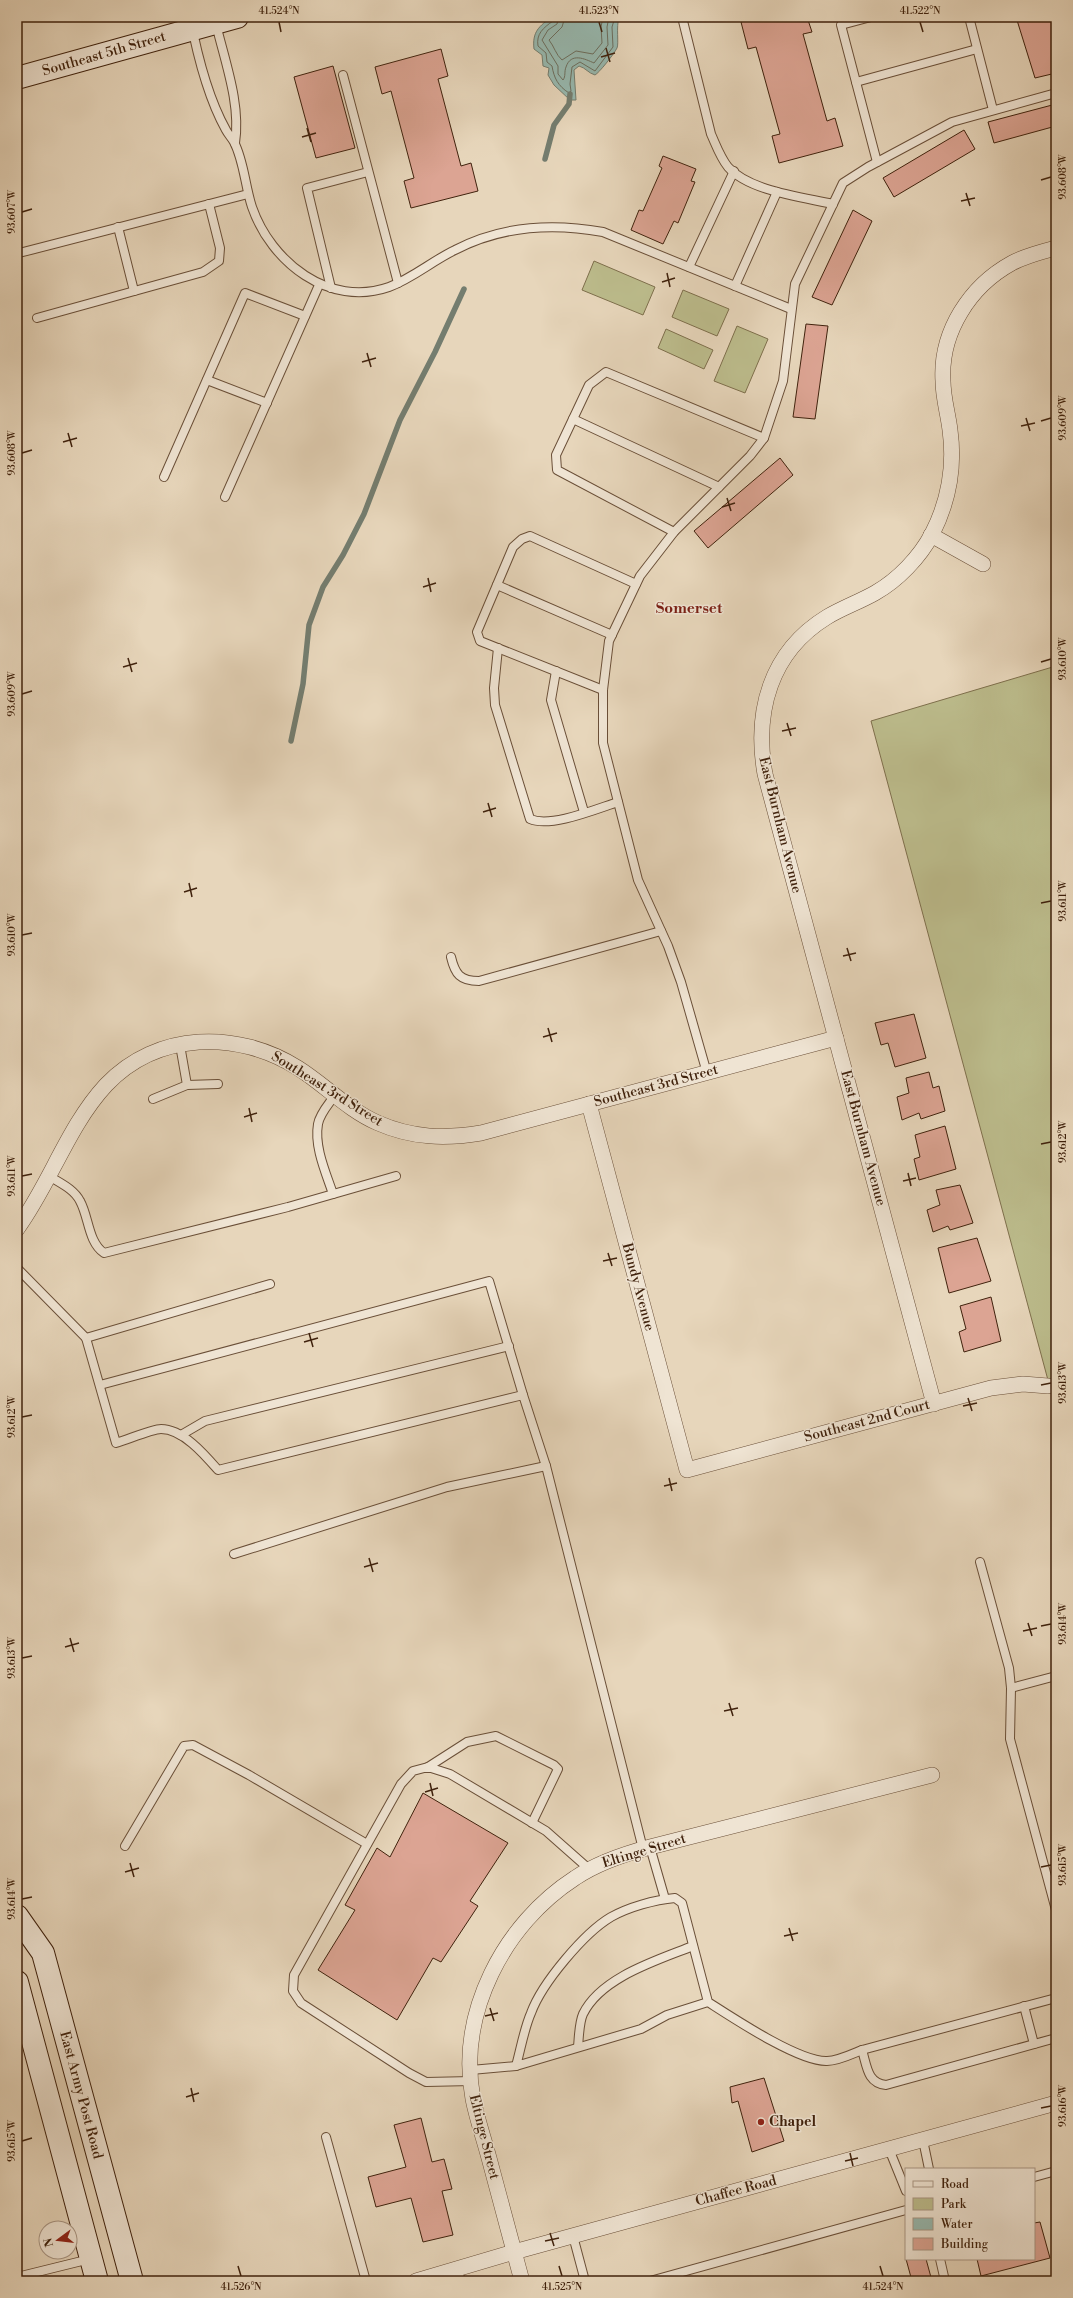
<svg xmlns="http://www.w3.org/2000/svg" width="1073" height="2298" viewBox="0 0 1073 2298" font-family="'Libre Bodoni',serif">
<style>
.green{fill:#bcbc8c;stroke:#7e6f4c}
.water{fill:#97b9b0;stroke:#747d6f}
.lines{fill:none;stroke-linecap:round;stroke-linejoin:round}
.shore{stroke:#6c6e5e;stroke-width:1}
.stream{stroke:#747d6f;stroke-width:5.5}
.building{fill:#dca493;stroke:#40220d}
.lane-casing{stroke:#6a4f38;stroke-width:10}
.street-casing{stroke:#6a4f38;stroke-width:16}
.secondary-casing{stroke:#40220d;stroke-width:24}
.lane{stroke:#efe4d3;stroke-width:8}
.street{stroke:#efe4d3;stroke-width:15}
.secondary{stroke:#efe4d3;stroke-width:22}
.ticks{fill:none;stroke:#40220d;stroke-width:1.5}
.poi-dot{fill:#8f2418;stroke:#efe4d3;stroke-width:1.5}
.labels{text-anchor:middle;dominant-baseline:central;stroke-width:3;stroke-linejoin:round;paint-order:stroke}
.street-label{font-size:14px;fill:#40220d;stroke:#efe4d3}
.poi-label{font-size:14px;font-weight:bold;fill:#40220d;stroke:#efe4d3;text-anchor:start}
.neighbourhood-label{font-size:15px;font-weight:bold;fill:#7a1f14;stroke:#efe4d3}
.neatline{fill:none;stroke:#40220d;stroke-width:1.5}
.ticks-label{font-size:10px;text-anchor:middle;fill:#40220d}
</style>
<rect width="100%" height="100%" fill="#e7d6bb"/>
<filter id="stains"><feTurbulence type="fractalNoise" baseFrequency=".005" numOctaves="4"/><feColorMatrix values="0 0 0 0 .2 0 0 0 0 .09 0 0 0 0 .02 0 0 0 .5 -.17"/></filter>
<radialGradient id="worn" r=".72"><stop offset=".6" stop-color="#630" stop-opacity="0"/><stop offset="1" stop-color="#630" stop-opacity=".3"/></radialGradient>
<g class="green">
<polygon points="594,261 655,287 643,315 582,290"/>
<polygon points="683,290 729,309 717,336 672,317"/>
<polygon points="737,326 768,339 745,393 714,381"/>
<polygon points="666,329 713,350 704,369 658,348"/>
<polygon points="1056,666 1056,1410 871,721"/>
</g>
<path class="water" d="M552 17H619C616 27 619 44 617 48 614 54 599 73 595 75 588 73 586 68 579 66L574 70 576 100H570L554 85 548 75 549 68 543 66 542 55 534 49C532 32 539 26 552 17Z"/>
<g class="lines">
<g class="shore">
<path d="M554 17 553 21C543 28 536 34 538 46L546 53 547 62 552 66C554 78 558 86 569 93L571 91 570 84 572 67 580 62 595 71 613 47 612 27 615 17"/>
<path d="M559 17 557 24 548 30 542 40 558 66V74L563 80C566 76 564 72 566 67 571 52 585 59 594 63L608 45 607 27 609 17"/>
<path d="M565 17 562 27 549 40C554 46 556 55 562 60L576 51 593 54 602 43 601 27 603 17"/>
</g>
<g class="stream">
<polyline points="545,159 554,125 569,104 570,94"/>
<polyline points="291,741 303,684 309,625 323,587 343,555 364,514 400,420 435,352 464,289"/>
</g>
</g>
<g class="building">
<polygon points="760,17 807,17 812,32 803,34 827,121 835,118 843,146 779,163 772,136 780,134 756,47 748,49 741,22"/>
<polygon points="1016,17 1056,17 1056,73 1035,78"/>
<polygon points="441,49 448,76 438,79 461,166 471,163 478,191 411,208 404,181 414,178 391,91 382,94 375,67"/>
<polygon points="333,66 355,148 316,158 294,77"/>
<polygon points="1056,104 1056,126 994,143 988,122"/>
<polygon points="964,130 975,149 894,197 883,178"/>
<polygon points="663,156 696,169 691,181 695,182 678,223 674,221 663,244 631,230 639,210 643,211 662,168 659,166"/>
<polygon points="853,210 872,221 832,305 812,297"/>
<polygon points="806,324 828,326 815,419 793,417"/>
<polygon points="780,458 793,475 708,548 694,531"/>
<polygon points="914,1014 926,1058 895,1067 888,1043 881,1045 875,1023"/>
<polygon points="929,1072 933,1088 939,1086 945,1111 921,1119 919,1113 902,1120 897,1097 909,1093 906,1078"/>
<polygon points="945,1126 956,1169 919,1180 914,1159 920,1157 915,1135"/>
<polygon points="960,1185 973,1223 950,1230 948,1226 933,1232 927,1210 940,1205 936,1190"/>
<polygon points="977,1238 991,1281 949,1293 938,1248"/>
<polygon points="991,1297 1001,1341 964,1352 959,1332 966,1329 960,1306"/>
<polygon points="423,1793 508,1843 470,1901 478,1906 441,1962 433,1958 397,2020 318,1970 355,1910 345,1905 377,1848 390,1857"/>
<polygon points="764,2078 784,2141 752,2152 738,2101 732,2103 730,2087"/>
<polygon points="421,2118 432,2162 444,2159 452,2189 442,2191 453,2235 423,2242 411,2198 376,2207 368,2177 406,2167 394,2125"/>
<polygon points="1040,2222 1050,2258 981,2276 977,2259 1034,2259 1034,2223"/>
<polygon points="906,2259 926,2259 932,2281 912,2281"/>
</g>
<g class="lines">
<defs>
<g id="lane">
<path d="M190 17C197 54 207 96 226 130 228 134 232 138 234 142 244 161 245 186 252 207 271 262 329 308 389 287 413 278 432 261 455 250 501 226 553 223 603 232L791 309"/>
<path d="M682 17 711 134C716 145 720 157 728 167 749 191 802 197 833 204"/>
<polyline points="871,17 841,25 877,162"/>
<polyline points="969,17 993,110"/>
<path d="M216 24C225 62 241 104 235 143"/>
<polyline points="343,75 398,283"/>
<polyline points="856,82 977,49"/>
<polyline points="118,227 134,291"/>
<polyline points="19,253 248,194"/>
<polyline points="689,267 734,171"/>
<polyline points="735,286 777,192"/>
<polyline points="331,288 307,188 368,172"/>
<polyline points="37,318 203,272 219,261 220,248 209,204"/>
<polyline points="207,380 267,403"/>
<polyline points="573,419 719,487"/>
<polyline points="164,477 245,293 305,316"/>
<polyline points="225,497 319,285"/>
<polyline points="674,532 557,470 556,455 589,385 606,372 764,438"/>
<polyline points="497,585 612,635"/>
<path d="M498 648 494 688 495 705 530 819C551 828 596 809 618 802"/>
<polyline points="556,671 551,700 584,812"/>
<polyline points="603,690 480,641 477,632 513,547 522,539 530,536 636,584"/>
<path d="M451 957C455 974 460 981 479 981L661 931"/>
<polyline points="707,1073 681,982 668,946 638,880 603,743 603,690 609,641 640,576 674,532 750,456 764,438 783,381 795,284 843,183 868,167 952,122 1056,93"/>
<polyline points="187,1085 218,1084"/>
<polyline points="153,1099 187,1085 180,1045"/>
<path d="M49 1176C60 1183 74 1189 80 1201 89 1217 88 1242 104 1253L288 1207 396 1176"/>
<path d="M333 1194C326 1173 314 1147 318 1124 320 1113 329 1104 335 1095"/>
<path d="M17 1268 86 1338 116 1443C127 1440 152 1429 161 1429 183 1429 205 1455 218 1470L523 1395 546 1466 643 1849"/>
<polyline points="86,1338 270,1284"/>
<polyline points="100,1385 489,1281 523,1395"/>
<polyline points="181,1435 205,1421 509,1346"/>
<polyline points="234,1554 447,1487 546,1466"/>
<polyline points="980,1562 1009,1668 1011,1688 1010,1739 1056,1910"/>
<polyline points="1011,1688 1056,1676"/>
<polyline points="428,1767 467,1742 496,1736 554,1765 558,1769 532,1823"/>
<polyline points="125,1846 184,1746 193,1745 249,1775 367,1844"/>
<polyline points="650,1847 665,1899"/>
<path d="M1056 1998 862 2050C867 2066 867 2083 886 2085L1056 2038"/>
<path d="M708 2002 667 2015 641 2029 516 2066C521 2048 524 2029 531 2013 542 1983 584 1933 611 1917 629 1907 654 1900 675 1898L682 1903 708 2002C733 2018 799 2062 827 2061 838 2061 852 2054 862 2050"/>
<polyline points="1024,2006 1034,2044"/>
<path d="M578 2047C579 2037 579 2023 583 2014 601 1977 658 1960 693 1946"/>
<polyline points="471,2070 516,2066"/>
<polyline points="472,2081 426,2082 409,2073 301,2003 293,1991 294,1975 401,1784 413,1771 428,1767 450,1774 546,1831 589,1869"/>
<polyline points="326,2137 366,2281"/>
<polyline points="923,2140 929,2169"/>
<polyline points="889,2149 906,2191"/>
<polyline points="1034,2177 1056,2171"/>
<polyline points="573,2236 585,2281"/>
<polyline points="940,2259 945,2281"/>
<polyline points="453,2270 463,2281"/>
<polyline points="17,2277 90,2259"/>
<polyline points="650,2281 906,2210"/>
</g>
<g id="street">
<polyline points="931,535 983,564"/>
<polyline points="589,1104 687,1470 991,1388 1023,1384 1048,1386"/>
<path d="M17 1229C50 1184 68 1126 106 1085 157 1031 238 1030 298 1068 325 1085 348 1110 378 1123 412 1138 445 1139 481 1133L836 1038"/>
<path d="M934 1404 765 774C754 712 770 652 827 617 842 608 859 602 875 593 898 580 920 557 932 534 949 501 955 467 950 430 948 413 943 398 943 381 940 332 970 286 1012 263 1025 256 1041 252 1056 248"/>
<polyline points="416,2281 514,2252 1056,2103"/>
<path d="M522 2281C511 2240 500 2199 489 2158 484 2139 477 2119 473 2099 457 2013 504 1924 575 1878 597 1863 624 1854 650 1847L932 1775"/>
</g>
<g id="secondary">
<polyline points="17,78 237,17"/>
<polyline points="17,1916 43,1953 132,2281"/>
<polyline points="17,1982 97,2281"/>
</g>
</defs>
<use href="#lane" class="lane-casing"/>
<use href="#street" class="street-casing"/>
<use href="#secondary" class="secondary-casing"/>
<use href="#lane" class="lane"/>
<use href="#street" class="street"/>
<use href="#secondary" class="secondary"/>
</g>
<path class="ticks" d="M279 22 281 32M599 22 602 32M920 22 923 32M606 48 610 62M601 57 615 53M307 128 311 142M302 137 316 133M1041 180 1051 177M966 193 970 206M961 201 975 198M22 212 32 209M667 273 670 287M662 282 675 278M367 353 371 367M362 362 376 358M1026 418 1030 431M1041 421 1051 418M1021 426 1035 423M68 433 72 447M63 442 77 438M22 453 32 450M727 498 731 511M722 507 735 503M428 578 431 592M423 587 436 583M128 658 132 672M1041 662 1051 659M123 667 137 663M22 694 32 691M787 723 791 736M782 731 796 728M488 803 492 817M483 812 496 808M189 883 192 897M184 892 197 888M1041 903 1051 901M22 935 32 933M847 948 851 961M843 956 856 953M548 1028 552 1042M543 1037 557 1033M249 1108 252 1122M244 1117 257 1113M1041 1144 1051 1142M908 1173 911 1186M22 1176 32 1174M903 1181 916 1178M608 1253 612 1266M603 1261 617 1258M309 1333 313 1347M304 1342 318 1338M1041 1385 1051 1383M968 1398 972 1411M963 1406 977 1403M22 1417 32 1415M669 1478 672 1491M664 1486 677 1483M369 1558 373 1572M364 1567 378 1563M1028 1623 1032 1636M1041 1626 1051 1624M1023 1631 1037 1628M70 1638 74 1652M65 1647 79 1643M22 1658 32 1656M729 1703 733 1716M724 1711 738 1708M430 1783 433 1796M425 1792 438 1788M130 1863 134 1877M1041 1867 1051 1865M125 1872 139 1868M22 1899 32 1897M789 1928 793 1941M784 1936 798 1933M490 2008 494 2021M485 2016 498 2013M191 2088 194 2102M186 2097 199 2093M1041 2108 1051 2106M22 2141 32 2138M850 2153 853 2166M845 2161 858 2158M550 2233 554 2246M545 2241 559 2238M238 2266 241 2276M559 2266 562 2276M880 2266 883 2276"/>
<circle class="poi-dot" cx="761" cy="2122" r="4"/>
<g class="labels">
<g class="street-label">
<text transform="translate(104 54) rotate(-16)">Southeast 5th Street</text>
<text transform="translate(780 825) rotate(76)">East Burnham Avenue</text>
<text transform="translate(656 1086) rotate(-15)">Southeast 3rd Street</text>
<text transform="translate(327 1089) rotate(32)">Southeast 3rd Street</text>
<text transform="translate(863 1138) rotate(75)">East Burnham Avenue</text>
<text transform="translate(638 1287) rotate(75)">Bundy Avenue</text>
<text transform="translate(867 1421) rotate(-15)">Southeast 2nd Court</text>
<text transform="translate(644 1851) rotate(-17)">Eltinge Street</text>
<text transform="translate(81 2095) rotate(75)">East Army Post Road</text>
<text transform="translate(484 2137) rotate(76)">Eltinge Street</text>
<text transform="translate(736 2191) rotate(-15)">Chaffee Road</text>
</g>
<g class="poi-label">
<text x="769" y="2122">Chapel</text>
</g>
<g class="neighbourhood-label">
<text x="689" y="608">Somerset</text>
</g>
</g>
<rect width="1073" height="2298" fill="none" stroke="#e7d6bb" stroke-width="44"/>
<rect x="905" y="2168" width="130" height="92" fill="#efe4d3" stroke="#a99684"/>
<rect x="913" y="2181" width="20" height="6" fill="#efe4d3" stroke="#a99684"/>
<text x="941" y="2188" font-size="12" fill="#40220d">Road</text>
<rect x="913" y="2198" width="20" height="12" fill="#bcbc8c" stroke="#a99684"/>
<text x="941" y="2208" font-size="12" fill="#40220d">Park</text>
<rect x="913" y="2218" width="20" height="12" fill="#97b9b0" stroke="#a99684"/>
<text x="941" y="2228" font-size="12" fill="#40220d">Water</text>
<rect x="913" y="2238" width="20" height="12" fill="#dca493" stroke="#a99684"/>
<text x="941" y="2248" font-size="12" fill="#40220d">Building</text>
<g transform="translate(58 2240) rotate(255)"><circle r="19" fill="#efe4d3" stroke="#a99684"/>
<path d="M0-3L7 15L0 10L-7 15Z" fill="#8f2418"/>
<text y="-6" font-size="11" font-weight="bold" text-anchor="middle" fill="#40220d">N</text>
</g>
<rect x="22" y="22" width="1029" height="2254" class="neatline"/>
<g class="ticks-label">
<text x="279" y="14">41.524°N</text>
<text x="599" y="14">41.523°N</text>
<text x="920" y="14">41.522°N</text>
<text transform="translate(1062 177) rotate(-90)" y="4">93.608°W</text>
<text transform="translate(11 212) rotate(-90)" y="4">93.607°W</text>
<text transform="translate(1062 418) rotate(-90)" y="4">93.609°W</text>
<text transform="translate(11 453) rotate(-90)" y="4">93.608°W</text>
<text transform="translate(1062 659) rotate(-90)" y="4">93.610°W</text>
<text transform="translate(11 694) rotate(-90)" y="4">93.609°W</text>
<text transform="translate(1062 901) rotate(-90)" y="4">93.611°W</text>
<text transform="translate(11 935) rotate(-90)" y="4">93.610°W</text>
<text transform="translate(1062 1142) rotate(-90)" y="4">93.612°W</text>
<text transform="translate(11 1176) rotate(-90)" y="4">93.611°W</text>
<text transform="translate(1062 1383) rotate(-90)" y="4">93.613°W</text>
<text transform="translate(11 1417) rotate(-90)" y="4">93.612°W</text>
<text transform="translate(1062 1624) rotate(-90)" y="4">93.614°W</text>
<text transform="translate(11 1658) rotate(-90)" y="4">93.613°W</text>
<text transform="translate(1062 1865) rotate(-90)" y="4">93.615°W</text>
<text transform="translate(11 1899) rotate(-90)" y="4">93.614°W</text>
<text transform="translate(1062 2106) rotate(-90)" y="4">93.616°W</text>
<text transform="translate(11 2141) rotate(-90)" y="4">93.615°W</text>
<text x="241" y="2290">41.526°N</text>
<text x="562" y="2290">41.525°N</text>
<text x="883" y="2290">41.524°N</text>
</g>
<rect width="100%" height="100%" filter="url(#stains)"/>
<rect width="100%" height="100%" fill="url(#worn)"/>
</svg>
